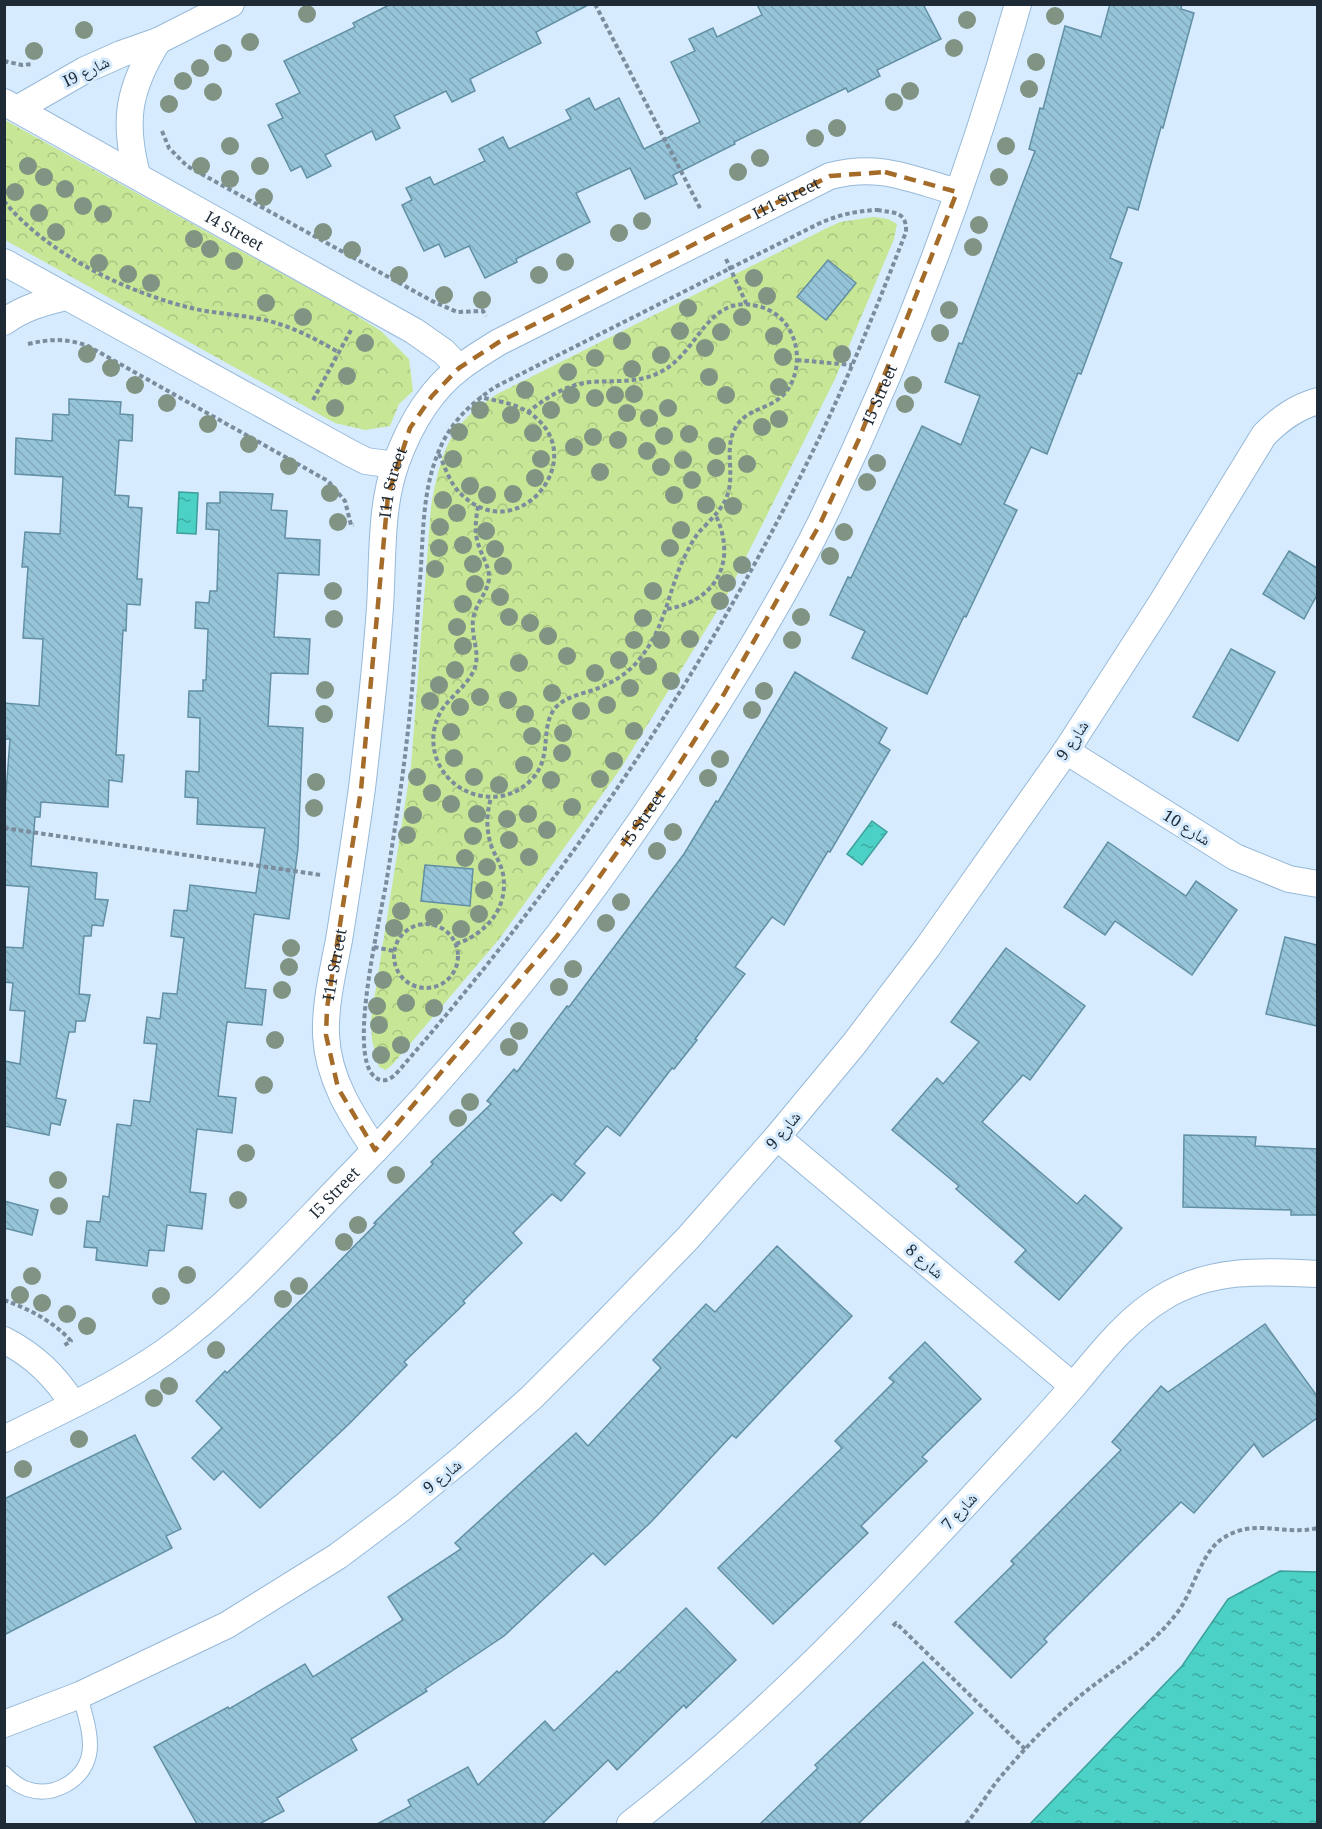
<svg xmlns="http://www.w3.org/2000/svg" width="1322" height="1829" viewBox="0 0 1322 1829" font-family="'Noto Serif','Noto Naskh Arabic',serif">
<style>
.park{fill:url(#park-crowns)}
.water{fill:url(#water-ripples);stroke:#3e9f9a;stroke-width:1.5}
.building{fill:url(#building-back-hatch);stroke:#628fa3;stroke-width:1.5}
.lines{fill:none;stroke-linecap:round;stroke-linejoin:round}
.lane-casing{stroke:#97b9d8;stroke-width:16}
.street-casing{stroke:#97b9d8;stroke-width:28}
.path{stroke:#7b8c9c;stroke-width:4;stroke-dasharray:4.5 3;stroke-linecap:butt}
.lane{stroke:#fff;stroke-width:14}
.street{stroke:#fff;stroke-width:26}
.tree{fill:#819383}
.marked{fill:none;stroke:#a46b29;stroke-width:4.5;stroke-dasharray:12 8;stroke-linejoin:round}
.labels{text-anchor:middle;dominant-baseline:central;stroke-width:6;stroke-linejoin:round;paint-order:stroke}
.street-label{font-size:16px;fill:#1e2b37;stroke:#d6ebfe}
</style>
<defs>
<pattern id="park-crowns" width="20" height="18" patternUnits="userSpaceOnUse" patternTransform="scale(1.5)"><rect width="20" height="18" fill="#c7e696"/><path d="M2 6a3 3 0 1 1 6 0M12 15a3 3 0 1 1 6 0" fill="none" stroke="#aac582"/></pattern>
<pattern id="water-ripples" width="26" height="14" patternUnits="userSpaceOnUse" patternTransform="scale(1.5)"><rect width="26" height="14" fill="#4bd1c5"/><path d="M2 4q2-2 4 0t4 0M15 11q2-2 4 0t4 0" fill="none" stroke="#3eaaa1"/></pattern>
<pattern id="building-back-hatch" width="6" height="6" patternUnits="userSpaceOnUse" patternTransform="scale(1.5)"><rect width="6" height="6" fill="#96c5d9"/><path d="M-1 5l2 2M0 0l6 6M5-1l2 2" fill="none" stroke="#81a9bb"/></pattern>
</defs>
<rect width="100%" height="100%" fill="#d6ebfe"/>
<g class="park">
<polygon points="5,120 346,309 381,331 409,359 413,391 399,404 390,426 365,430 335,423 5,240"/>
<path d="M873 217 888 219 897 224 894 239 835 379 727 595 621 768 500 938 393 1064 386 1070 379 1067 372 1040 371 1019 411 766 431 507C436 479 442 446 461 424 471 412 484 403 497 394L825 229 840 222Z"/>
</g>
<g class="water">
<polygon points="179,492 198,493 196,534 177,533"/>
<polygon points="872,821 887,832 862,865 847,854"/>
<polygon points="1280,1571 1317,1572 1317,1824 1030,1824 1182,1666 1228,1599"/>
</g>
<g class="building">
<polygon points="391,4 590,4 536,32 541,43 470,79 475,91 452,102 446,91 394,116 400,128 376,140 372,131 325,155 331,166 307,178 301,166 291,171 268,125 283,118 276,104 300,93 284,61 355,27 353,23"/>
<polygon points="757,4 923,4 941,39 877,70 880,76 848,92 846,88 734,142 735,144 673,175 677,184 645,199 630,168 576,193 590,222 516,259 517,262 485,278 469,246 445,257 439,244 424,251 402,205 412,200 406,188 430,177 434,185 485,161 479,149 503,137 509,149 571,119 566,110 589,98 595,110 619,98 644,149 700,122 671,62 695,51 689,39 713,28 717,37 762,15"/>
<polygon points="1110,4 1182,4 1181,9 1194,13 1163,128 1161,127 1138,210 1128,207 1110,258 1122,263 1081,374 1078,373 1047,454 1031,447 1004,504 1017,510 966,617 964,616 927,694 852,658 865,631 830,615 848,577 851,578 922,426 961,445 980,396 945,382 959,343 962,344 1035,151 1029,149 1040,108 1043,109 1065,26 1101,37"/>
<polygon points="828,260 856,283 826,320 797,297"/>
<polygon points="69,399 121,402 120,414 133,415 132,441 119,440 115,495 129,496 128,507 142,508 137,579 142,579 140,605 127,604 126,631 123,630 116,755 124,755 122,782 109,780 108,807 41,802 40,817 35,817 31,866 97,873 95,899 108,900 103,926 92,925 91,936 84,936 79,994 90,995 85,1021 76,1021 75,1032 69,1032 56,1098 66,1100 60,1125 51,1123 49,1135 4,1126 4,1061 20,1064 25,1011 10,1010 13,983 4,982 4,947 23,948 29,887 4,885 4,820 10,739 4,739 4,703 39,706 43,639 23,638 28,567 22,567 25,532 60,534 63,477 15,474 16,438 52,441 53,414 69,415"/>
<polygon points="220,492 273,494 271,510 287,511 285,538 320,540 319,575 278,573 274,637 310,639 308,674 271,673 268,726 303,728 298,848 289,919 254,914 245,988 266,990 262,1025 227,1022 218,1096 236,1098 232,1133 197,1129 190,1192 206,1194 202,1229 167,1225 164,1251 149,1250 147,1266 96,1260 97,1248 84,1247 87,1221 100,1222 103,1196 109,1197 117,1124 131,1126 134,1100 150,1102 157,1044 144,1043 147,1017 160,1019 163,993 177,994 184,938 171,936 174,910 187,911 190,885 256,893 265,828 197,824 198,798 185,797 186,771 199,772 200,718 188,717 189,691 203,691 203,680 206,680 208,629 195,628 196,602 209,603 210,591 217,591 219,530 206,529 207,503 220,503"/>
<polygon points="1289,551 1317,568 1317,595 1304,619 1263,594"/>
<polygon points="1231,649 1275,672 1238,741 1193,717"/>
<polygon points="795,672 887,728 879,743 890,750 830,852 828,851 784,925 772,917 735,967 745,974 695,1039 697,1040 674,1069 672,1068 620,1136 607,1126 574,1164 585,1173 561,1201 552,1194 513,1233 522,1243 463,1301 465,1303 404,1362 407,1365 350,1423 260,1508 223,1471 214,1480 192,1458 222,1428 196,1401 225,1371 227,1373 316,1285 376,1224 374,1223 433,1164 431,1162 491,1104 487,1101 514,1069 517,1072 567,1006 569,1007 684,854 716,801 718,802"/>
<polygon points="1108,842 1186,896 1196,881 1237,910 1192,975 1115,921 1105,935 1064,907"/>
<polygon points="425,865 473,869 470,906 421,901"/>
<polygon points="1285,937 1317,945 1317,1026 1266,1014"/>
<polygon points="1006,948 1085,1006 1030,1080 1023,1075 982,1122 1077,1204 1085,1195 1122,1228 1059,1300 1015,1262 1026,1250 956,1189 959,1186 892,1130 937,1078 943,1084 979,1042 951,1022"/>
<polygon points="1184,1135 1256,1137 1255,1146 1317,1149 1317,1215 1291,1215 1291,1210 1183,1207"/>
<polygon points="4,1201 38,1210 32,1235 4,1228"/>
<polygon points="777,1246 852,1316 736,1438 732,1435 651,1522 605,1565 593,1553 504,1636 425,1689 427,1691 351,1739 357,1750 277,1798 284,1811 259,1824 197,1824 154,1747 228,1707 229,1709 305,1664 313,1677 403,1620 388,1597 461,1549 455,1543 576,1433 588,1446 661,1368 653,1360 706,1304 715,1312"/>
<polygon points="1265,1324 1317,1396 1317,1418 1263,1457 1254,1444 1194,1513 1181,1502 1044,1639 1047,1642 1011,1678 955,1622 1014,1564 1011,1561 1121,1450 1112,1442 1161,1386 1168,1392"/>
<polygon points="925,1342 981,1399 922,1457 927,1461 861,1526 868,1533 773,1624 718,1568 842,1448 835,1441 894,1382 889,1378"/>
<polygon points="135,1435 181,1529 166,1536 172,1548 4,1635 4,1499"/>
<polygon points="686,1608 736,1660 686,1708 684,1705 617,1770 608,1760 542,1824 377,1824 411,1806 408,1800 468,1767 478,1785 545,1721 554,1731 617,1671 619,1673"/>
<polygon points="923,1662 973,1713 858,1824 760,1824 818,1768 815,1765"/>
</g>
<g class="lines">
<defs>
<path id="lane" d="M4 1773C11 1780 18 1786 27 1789 53 1798 83 1781 89 1755 93 1736 84 1713 80 1695"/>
<g id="street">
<path id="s1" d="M4 102 414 331 444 352 459 368"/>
<polyline points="17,109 85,70 121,54 158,41 231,4"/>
<path d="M137 175C123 121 128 89 158 41"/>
<polyline points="4,262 352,454 366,461 395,465"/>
<path d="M4 322C23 308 44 302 66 297"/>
<polyline points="1066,751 1235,857 1289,879 1318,884"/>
<polyline points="777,1137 1073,1386"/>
<path id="s2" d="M375 1150C351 1114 328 1079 326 1035 325 1003 333 971 339 940 347 890 355 839 362 788 369 728 376 667 380 607 383 560 380 507 396 463 409 427 430 390 461 367 473 358 486 350 499 342L830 176C880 163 910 179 957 192"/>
<path d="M4 1340C35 1356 55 1376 73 1404"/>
<path id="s3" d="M4 1439C58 1412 114 1387 163 1353 235 1302 293 1234 354 1172 482 1041 596 894 695 739 740 668 785 595 822 520 902 355 968 181 1018 4"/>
<path d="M4 1724 80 1695 227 1625 338 1556 402 1508 464 1457 531 1398 594 1335 688 1238 777 1137 854 1044 927 948 1066 751 1162 602 1264 435C1280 419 1296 407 1318 401"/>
<path d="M630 1824C766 1719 885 1592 1001 1466 1026 1439 1051 1412 1075 1384 1101 1353 1127 1319 1162 1298 1210 1268 1263 1271 1318 1274"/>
</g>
</defs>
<use href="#lane" class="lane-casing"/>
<use href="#street" class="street-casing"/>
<g class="path">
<polyline points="595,4 701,210"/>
<polyline points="4,61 22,65 33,64"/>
<polyline points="162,131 169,148 187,166 432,301 457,312 483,311 486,316"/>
<path d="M4 201C47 254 126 292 191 308 212 313 234 314 254 318 285 323 311 336 338 352"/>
<path d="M877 210C894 213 907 211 906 232 876 309 845 387 808 461 698 685 559 887 395 1075 389 1080 382 1083 375 1077 346 1055 382 912 387 878 394 834 401 791 406 747 413 692 416 636 420 580 424 531 421 483 445 438 457 416 475 401 495 387L818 224C838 215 855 211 877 210Z"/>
<polyline points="726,259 747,305"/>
<path d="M28 344C50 339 66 338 88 346L328 481 345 501 351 525H354"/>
<polyline points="797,360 852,365"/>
<polyline points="313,400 351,330"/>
<path d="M439 454C445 467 450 484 461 494 519 551 595 454 528 412 514 403 496 401 480 397"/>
<path d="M478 506C476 519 474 531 478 543 481 555 490 567 489 579 487 594 475 604 473 620 471 638 481 654 474 670 466 688 447 698 439 715 422 751 445 790 482 796 500 799 516 794 529 782 555 758 538 728 556 707 567 696 582 694 596 689 612 683 627 674 638 661 668 625 667 590 687 552 692 542 697 533 705 526 714 516 722 509 727 496 735 475 725 454 733 433 746 399 786 417 796 369 801 341 786 312 757 306 708 294 699 350 664 370 641 384 616 380 590 382 566 385 547 397 528 412"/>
<path d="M667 609C717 601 737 561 716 516"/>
<polyline points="4,828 321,875"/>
<circle cx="426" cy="956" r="32"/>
<path d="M456 944C486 934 509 908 503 874 501 864 496 857 492 848 486 831 486 815 491 798"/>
<polyline points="374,947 394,951"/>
<path d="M4 1300C29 1309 53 1321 71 1341L63 1346"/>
<polyline points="893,1626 896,1623 1026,1750"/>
<path d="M966 1824C978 1810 987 1794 998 1780 1021 1752 1047 1725 1074 1701 1110 1670 1147 1652 1177 1613 1194 1591 1201 1550 1225 1537 1256 1518 1283 1536 1318 1528"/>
</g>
<use href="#lane" class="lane"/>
<use href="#street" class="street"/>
</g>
<g class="tree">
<circle cx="307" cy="14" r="9"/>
<circle cx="1055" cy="16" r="9"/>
<circle cx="967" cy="20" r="9"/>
<circle cx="84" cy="30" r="9"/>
<circle cx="250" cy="42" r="9"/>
<circle cx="954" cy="48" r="9"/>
<circle cx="34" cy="51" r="9"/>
<circle cx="223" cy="53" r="9"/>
<circle cx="1036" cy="62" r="9"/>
<circle cx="200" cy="68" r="9"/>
<circle cx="183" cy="81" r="9"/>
<circle cx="1029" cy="89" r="9"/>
<circle cx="910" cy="91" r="9"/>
<circle cx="213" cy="92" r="9"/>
<circle cx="894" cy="102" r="9"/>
<circle cx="169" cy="104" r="9"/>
<circle cx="837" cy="128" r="9"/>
<circle cx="815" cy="138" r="9"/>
<circle cx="230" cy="146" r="9"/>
<circle cx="1006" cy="146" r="9"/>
<circle cx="760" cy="158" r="9"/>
<circle cx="28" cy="166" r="9"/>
<circle cx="201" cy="166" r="9"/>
<circle cx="260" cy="166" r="9"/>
<circle cx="738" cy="172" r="9"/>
<circle cx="44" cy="177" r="9"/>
<circle cx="999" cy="177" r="9"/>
<circle cx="230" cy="179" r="9"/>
<circle cx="65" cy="189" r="9"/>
<circle cx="15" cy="192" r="9"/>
<circle cx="264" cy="197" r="9"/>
<circle cx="83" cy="206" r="9"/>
<circle cx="39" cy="213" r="9"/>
<circle cx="103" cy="214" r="9"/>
<circle cx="642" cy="221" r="9"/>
<circle cx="979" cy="225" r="9"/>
<circle cx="56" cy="232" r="9"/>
<circle cx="323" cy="232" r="9"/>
<circle cx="619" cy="233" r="9"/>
<circle cx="194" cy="239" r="9"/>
<circle cx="973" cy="247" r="9"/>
<circle cx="210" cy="249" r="9"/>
<circle cx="352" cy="250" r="9"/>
<circle cx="234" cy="261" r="9"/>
<circle cx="565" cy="262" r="9"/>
<circle cx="99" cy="263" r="9"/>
<circle cx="128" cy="274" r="9"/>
<circle cx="399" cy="275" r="9"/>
<circle cx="539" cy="275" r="9"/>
<circle cx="754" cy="278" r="9"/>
<circle cx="151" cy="283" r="9"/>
<circle cx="444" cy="295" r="9"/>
<circle cx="767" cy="296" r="9"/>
<circle cx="482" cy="300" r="9"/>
<circle cx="266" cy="303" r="9"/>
<circle cx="688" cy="308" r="9"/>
<circle cx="949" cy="310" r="9"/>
<circle cx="303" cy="317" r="9"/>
<circle cx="742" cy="317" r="9"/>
<circle cx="680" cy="331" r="9"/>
<circle cx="721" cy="332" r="9"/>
<circle cx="940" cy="333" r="9"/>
<circle cx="774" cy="336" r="9"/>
<circle cx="622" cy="341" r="9"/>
<circle cx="365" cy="343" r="9"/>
<circle cx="705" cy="348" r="9"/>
<circle cx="87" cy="354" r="9"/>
<circle cx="842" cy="354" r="9"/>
<circle cx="661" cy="355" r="9"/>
<circle cx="783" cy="357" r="9"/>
<circle cx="595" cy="358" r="9"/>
<circle cx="111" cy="368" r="9"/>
<circle cx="632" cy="369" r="9"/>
<circle cx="568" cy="372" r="9"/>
<circle cx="347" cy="376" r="9"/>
<circle cx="709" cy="377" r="9"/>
<circle cx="135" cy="385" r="9"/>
<circle cx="913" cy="385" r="9"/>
<circle cx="779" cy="387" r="9"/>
<circle cx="525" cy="390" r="9"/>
<circle cx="634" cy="394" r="9"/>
<circle cx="571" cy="395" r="9"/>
<circle cx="615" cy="395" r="9"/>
<circle cx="726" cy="395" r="9"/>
<circle cx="595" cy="398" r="9"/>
<circle cx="167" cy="403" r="9"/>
<circle cx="905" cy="404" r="9"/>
<circle cx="335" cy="408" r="9"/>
<circle cx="668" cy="408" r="9"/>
<circle cx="480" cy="410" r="9"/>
<circle cx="551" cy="410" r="9"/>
<circle cx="627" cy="413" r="9"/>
<circle cx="511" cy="415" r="9"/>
<circle cx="649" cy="418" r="9"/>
<circle cx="779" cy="419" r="9"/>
<circle cx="208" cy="424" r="9"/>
<circle cx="762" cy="427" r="9"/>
<circle cx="459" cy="432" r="9"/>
<circle cx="533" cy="433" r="9"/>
<circle cx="689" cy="434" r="9"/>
<circle cx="664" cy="436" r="9"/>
<circle cx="593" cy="437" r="9"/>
<circle cx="618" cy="440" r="9"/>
<circle cx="249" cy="444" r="9"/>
<circle cx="717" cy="446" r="9"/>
<circle cx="574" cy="447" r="9"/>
<circle cx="647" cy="451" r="9"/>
<circle cx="453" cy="459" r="9"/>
<circle cx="541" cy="459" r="9"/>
<circle cx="683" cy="460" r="9"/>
<circle cx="877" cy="463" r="9"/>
<circle cx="747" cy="464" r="9"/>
<circle cx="289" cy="466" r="9"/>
<circle cx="661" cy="467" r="9"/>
<circle cx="716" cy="468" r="9"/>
<circle cx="600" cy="472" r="9"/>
<circle cx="535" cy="478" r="9"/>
<circle cx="692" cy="480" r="9"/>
<circle cx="867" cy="482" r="9"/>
<circle cx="470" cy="486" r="9"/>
<circle cx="330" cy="493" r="9"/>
<circle cx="513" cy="494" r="9"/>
<circle cx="487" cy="495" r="9"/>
<circle cx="674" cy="495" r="9"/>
<circle cx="443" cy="500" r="9"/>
<circle cx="706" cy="505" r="9"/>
<circle cx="733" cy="506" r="9"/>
<circle cx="457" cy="513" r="9"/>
<circle cx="338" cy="522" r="9"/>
<circle cx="440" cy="527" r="9"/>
<circle cx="681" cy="530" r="9"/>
<circle cx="486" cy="531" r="9"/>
<circle cx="844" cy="532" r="9"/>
<circle cx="463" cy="545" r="9"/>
<circle cx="439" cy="548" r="9"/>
<circle cx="670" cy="548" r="9"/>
<circle cx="495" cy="549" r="9"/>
<circle cx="830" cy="556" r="9"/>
<circle cx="473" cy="564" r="9"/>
<circle cx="742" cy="565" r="9"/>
<circle cx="503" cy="566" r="9"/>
<circle cx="435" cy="569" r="9"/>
<circle cx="727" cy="583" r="9"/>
<circle cx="475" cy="584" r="9"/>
<circle cx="333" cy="591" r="9"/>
<circle cx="653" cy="591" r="9"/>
<circle cx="500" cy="597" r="9"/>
<circle cx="720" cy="601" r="9"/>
<circle cx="463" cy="604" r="9"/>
<circle cx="509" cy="617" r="9"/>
<circle cx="801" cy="617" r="9"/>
<circle cx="643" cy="618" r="9"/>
<circle cx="334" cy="619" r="9"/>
<circle cx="530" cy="623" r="9"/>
<circle cx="457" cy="627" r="9"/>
<circle cx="548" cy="636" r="9"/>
<circle cx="690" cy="639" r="9"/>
<circle cx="634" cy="640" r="9"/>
<circle cx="661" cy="640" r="9"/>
<circle cx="792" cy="640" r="9"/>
<circle cx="463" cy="646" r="9"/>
<circle cx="567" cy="656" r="9"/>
<circle cx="619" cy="660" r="9"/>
<circle cx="519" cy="663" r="9"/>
<circle cx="648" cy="666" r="9"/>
<circle cx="455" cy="670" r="9"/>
<circle cx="595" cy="673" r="9"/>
<circle cx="671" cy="681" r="9"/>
<circle cx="439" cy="685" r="9"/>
<circle cx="630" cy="688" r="9"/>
<circle cx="325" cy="690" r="9"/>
<circle cx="764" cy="691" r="9"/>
<circle cx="552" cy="693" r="9"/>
<circle cx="480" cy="697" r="9"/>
<circle cx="508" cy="700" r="9"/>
<circle cx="430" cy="701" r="9"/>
<circle cx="607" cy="705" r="9"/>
<circle cx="460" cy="707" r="9"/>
<circle cx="752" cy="710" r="9"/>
<circle cx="581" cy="711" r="9"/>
<circle cx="324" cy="714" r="9"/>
<circle cx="525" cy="714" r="9"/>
<circle cx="634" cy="731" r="9"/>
<circle cx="451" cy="732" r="9"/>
<circle cx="563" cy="733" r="9"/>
<circle cx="532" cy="736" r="9"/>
<circle cx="562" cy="753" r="9"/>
<circle cx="454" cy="758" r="9"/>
<circle cx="720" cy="759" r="9"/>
<circle cx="614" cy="761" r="9"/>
<circle cx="524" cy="765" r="9"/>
<circle cx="417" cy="777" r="9"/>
<circle cx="474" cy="777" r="9"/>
<circle cx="708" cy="778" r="9"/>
<circle cx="600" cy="779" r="9"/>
<circle cx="551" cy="780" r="9"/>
<circle cx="316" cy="782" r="9"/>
<circle cx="499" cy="785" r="9"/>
<circle cx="432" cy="793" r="9"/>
<circle cx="451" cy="804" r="9"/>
<circle cx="572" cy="807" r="9"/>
<circle cx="314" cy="808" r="9"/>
<circle cx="477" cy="814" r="9"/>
<circle cx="528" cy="814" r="9"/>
<circle cx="413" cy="815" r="9"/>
<circle cx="507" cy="819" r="9"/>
<circle cx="547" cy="830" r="9"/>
<circle cx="673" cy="832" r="9"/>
<circle cx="407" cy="835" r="9"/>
<circle cx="473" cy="836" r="9"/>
<circle cx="509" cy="840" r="9"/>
<circle cx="657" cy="851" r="9"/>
<circle cx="529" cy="857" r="9"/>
<circle cx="465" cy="858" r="9"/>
<circle cx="487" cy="867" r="9"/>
<circle cx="484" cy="890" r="9"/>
<circle cx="621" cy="902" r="9"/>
<circle cx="401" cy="911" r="9"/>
<circle cx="479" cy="914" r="9"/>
<circle cx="434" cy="917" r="9"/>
<circle cx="606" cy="923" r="9"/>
<circle cx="394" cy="928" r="9"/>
<circle cx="461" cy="929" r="9"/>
<circle cx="291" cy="948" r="9"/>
<circle cx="289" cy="967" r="9"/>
<circle cx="573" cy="969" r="9"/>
<circle cx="383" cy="980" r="9"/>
<circle cx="559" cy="987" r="9"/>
<circle cx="282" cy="990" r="9"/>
<circle cx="406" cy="1003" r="9"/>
<circle cx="377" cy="1006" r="9"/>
<circle cx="434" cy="1008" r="9"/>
<circle cx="379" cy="1025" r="9"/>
<circle cx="519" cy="1031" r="9"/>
<circle cx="275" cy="1040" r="9"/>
<circle cx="401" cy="1045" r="9"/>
<circle cx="509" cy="1047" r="9"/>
<circle cx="381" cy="1055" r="9"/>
<circle cx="264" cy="1085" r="9"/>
<circle cx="470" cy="1102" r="9"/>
<circle cx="458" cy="1118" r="9"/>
<circle cx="246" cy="1153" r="9"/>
<circle cx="396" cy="1175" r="9"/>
<circle cx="58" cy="1180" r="9"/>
<circle cx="238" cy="1200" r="9"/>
<circle cx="59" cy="1206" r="9"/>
<circle cx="358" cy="1225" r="9"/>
<circle cx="344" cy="1242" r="9"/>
<circle cx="187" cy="1275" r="9"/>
<circle cx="32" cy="1276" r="9"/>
<circle cx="299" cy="1286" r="9"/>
<circle cx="20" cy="1295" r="9"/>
<circle cx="161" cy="1296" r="9"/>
<circle cx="283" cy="1299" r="9"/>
<circle cx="42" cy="1303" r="9"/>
<circle cx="67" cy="1314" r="9"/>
<circle cx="87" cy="1326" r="9"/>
<circle cx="216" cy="1350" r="9"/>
<circle cx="169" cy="1386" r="9"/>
<circle cx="154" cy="1398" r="9"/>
<circle cx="79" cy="1439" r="9"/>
<circle cx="23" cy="1469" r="9"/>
</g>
<path class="marked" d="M885 172 957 192 859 439 820 524 724 694 671 777 557 936 375 1150 338 1088 326 1035 327 1008 361 790 388 495 410 428 432 396 459 368 499 342 830 176Z"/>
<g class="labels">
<g class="street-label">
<text transform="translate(86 71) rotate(-26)">I9 شارع</text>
<text stroke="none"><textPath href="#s2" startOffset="1188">I11 Street</textPath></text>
<text stroke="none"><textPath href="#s1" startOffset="264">I4 Street</textPath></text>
<text stroke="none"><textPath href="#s3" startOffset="1388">I5 Street</textPath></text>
<text stroke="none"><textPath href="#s2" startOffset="684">I11 Street</textPath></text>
<text transform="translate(1072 740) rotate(-56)">شارع 9</text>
<text stroke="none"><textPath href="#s3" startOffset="902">I5 Street</textPath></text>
<text transform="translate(1187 827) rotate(32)">شارع 10</text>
<text stroke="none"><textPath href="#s2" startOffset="198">I11 Street</textPath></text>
<text transform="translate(783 1130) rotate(-50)">شارع 9</text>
<text stroke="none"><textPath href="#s3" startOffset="416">I5 Street</textPath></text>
<text transform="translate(925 1261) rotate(40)">شارع 8</text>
<text transform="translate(442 1476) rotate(-39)">شارع 9</text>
<text transform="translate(959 1511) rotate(-47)">شارع 7</text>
</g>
</g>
<rect width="1322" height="1829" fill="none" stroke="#1e2b37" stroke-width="12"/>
</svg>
